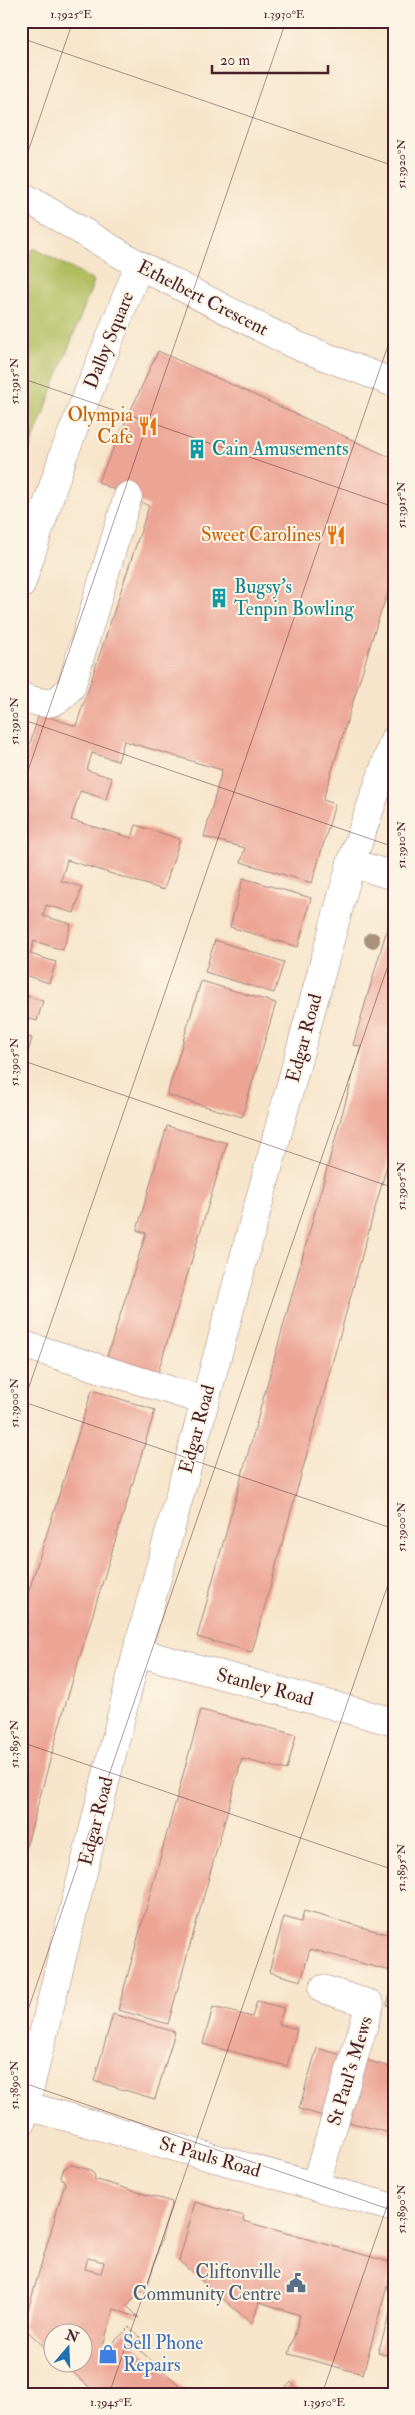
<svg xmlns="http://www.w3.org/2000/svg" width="415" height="2415" viewBox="0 0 415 2415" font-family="'IM FELL Double Pica',serif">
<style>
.green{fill:#b1be60;stroke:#7e6e46}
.building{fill:#eca495;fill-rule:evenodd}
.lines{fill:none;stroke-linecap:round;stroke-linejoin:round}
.minor-casing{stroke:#a0827b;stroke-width:29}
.major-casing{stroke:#a0827b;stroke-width:29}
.minor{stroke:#fff;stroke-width:28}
.major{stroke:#fff;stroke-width:28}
.tree{fill:#a9927c}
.ticks{fill:none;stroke:#4a1f2b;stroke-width:1;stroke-opacity:0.45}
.labels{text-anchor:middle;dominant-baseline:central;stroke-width:4;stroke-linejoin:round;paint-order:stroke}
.street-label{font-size:19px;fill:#4a1f2b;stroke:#fcf5e5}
.food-label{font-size:19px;fill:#c56008;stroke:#fcf5e5;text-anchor:end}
.culture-label{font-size:19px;fill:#0d838f;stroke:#fcf5e5;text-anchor:start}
.service-label{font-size:19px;fill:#4e5e75;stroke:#fcf5e5;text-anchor:end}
.shop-label{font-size:19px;fill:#366cbe;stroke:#fcf5e5;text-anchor:start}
.neatline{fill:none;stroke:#4a1f2b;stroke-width:2}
.ticks-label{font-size:12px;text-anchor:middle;fill:#4a1f2b}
</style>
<rect width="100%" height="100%" fill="#fcf5e5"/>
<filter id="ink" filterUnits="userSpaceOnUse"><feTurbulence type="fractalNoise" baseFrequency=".02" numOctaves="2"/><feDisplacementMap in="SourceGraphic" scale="10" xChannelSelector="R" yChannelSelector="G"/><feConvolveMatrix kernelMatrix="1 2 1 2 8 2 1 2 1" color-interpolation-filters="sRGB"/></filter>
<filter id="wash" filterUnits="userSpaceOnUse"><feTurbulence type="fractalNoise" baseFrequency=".0096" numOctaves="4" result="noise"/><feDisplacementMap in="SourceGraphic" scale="20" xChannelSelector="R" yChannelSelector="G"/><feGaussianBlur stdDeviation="1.12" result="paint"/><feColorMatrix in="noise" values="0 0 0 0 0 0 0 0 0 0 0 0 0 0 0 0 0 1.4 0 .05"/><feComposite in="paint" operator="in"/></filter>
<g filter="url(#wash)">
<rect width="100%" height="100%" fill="#f7e5cb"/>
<polygon class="green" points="34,248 94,281 21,472 21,268"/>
<g id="blocks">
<g class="building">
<polygon points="158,351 394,459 394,576 377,623 323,800 335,804 312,883 241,862 245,848 204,837 222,770 124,741 118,761 92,753 87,770 112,778 106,799 80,791 71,820 132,838 136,825 180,839 164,890 67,860 61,881 82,887 74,913 46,905 43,916 71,924 63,950 34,941 30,954 56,962 49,983 21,974 21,773 39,714 76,726 149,506 98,482"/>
<polygon points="243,878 311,898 298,947 230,927"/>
<polygon points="392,912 394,913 394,1140 252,1652 197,1637 361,1046 353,1045"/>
<polygon points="215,940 284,962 274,993 205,972"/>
<polygon points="201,981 276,1003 242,1117 167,1095"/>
<polygon points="21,994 43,1001 37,1021 21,1016"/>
<polygon points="21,1035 32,1038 26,1059 21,1057"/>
<polygon points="167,1126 227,1143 156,1379 105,1363 146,1233 137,1230"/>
<polygon points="92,1390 155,1410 64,1709 21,1866 21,1616"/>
<polygon points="201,1710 296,1735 287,1770 242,1759 168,2024 118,2010"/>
<polygon points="304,1911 394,1936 394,1972 310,1949 301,1981 269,1972 284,1917 301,1922"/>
<polygon points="393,1983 394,1983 394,2007 387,2005"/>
<polygon points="257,2001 284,2008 279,2024 297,2029 287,2066 203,2044 213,2007 252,2017"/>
<polygon points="113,2014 175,2032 155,2099 94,2081"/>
<polygon points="317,2048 341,2055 323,2116 299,2109"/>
<polygon points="362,2059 394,2068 393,2134 345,2121"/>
<path d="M71 2165 91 2170 95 2176 94 2179 172 2202 148 2285 127 2306 139 2318 114 2309 103 2345 109 2347 129 2327 141 2338 134 2345 189 2394H97L62 2362H82V2332H52V2354L23 2327 65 2183 61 2177 64 2168ZM88 2258 104 2262 101 2273 85 2269Z"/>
<polygon points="195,2202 244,2216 243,2221 393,2263 363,2374 289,2354 300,2315 259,2302 252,2324 179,2261"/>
<polygon points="393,2303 394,2303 394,2357 378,2353"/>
<polygon points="291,2382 302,2394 280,2394"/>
</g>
</g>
</g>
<g filter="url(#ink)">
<use href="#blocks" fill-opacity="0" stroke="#a0827b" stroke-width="1"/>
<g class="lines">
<defs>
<g id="minor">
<polyline points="21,585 63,456 139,265"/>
<path d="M21 697C46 704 53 709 71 687L128 496"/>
<polyline points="351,863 394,876"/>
<polyline points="21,1344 205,1401"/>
<polyline points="137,1652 394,1722"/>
<polyline points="27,2106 394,2208"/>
<polyline points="21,2124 137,1652 351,863 394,740"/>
<polyline points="315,2186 370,2004 323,1989"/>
</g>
<polyline id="major" points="21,195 139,265 293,344 394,383"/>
</defs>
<use href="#minor" class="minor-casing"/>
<use href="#major" class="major-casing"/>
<use href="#minor" class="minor"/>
<use href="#major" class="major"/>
</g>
<circle class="tree" cx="372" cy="940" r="8"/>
</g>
<path class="ticks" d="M21 38 394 166M21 172 73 21M21 378 394 507M21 719 394 847M21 791 286 21M21 1060 394 1188M21 1401 394 1529M21 1410 394 328M21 1742 394 1870M21 2030 394 948M21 2082 394 2211M109 2394 394 1567M322 2394 394 2186"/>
<defs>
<symbol id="restaurant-bare" viewBox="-9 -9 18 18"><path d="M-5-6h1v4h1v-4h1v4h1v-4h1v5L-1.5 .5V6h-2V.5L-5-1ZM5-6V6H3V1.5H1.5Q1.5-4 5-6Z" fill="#e8710a" stroke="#fcf5e5" stroke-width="2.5" paint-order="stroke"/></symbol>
<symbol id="building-bare" viewBox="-9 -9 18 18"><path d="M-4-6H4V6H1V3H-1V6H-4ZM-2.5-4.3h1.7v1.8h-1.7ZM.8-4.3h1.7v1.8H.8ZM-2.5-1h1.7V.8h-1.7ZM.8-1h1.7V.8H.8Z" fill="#0f9aa8" stroke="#fcf5e5" stroke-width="2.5" paint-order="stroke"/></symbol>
<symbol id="civic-bare" viewBox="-9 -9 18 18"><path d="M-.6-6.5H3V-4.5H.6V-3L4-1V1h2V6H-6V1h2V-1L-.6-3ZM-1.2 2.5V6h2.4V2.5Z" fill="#5c6f8a" stroke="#fcf5e5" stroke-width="2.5" paint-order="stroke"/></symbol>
<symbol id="shop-bare" viewBox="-9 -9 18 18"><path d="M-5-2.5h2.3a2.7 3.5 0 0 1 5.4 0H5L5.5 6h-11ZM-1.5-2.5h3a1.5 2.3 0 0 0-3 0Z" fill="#3f7fe0" stroke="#fcf5e5" stroke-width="2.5" paint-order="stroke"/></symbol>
</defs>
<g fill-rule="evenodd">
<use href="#restaurant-bare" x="134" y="412" width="28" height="28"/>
<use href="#building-bare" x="183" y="435" width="28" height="28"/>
<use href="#restaurant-bare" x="322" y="521" width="28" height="28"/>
<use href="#building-bare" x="205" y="584" width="28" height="28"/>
<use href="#civic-bare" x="282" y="2269" width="28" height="28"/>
<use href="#shop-bare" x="94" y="2340" width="28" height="28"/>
</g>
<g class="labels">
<g class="street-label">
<text transform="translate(203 298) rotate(27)">Ethelbert Crescent</text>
<text transform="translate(109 340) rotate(-68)">Dalby Square</text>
<text transform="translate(304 1038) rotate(-75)">Edgar Road</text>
<text transform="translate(197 1429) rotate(-75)">Edgar Road</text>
<text transform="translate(265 1687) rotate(15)">Stanley Road</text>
<text transform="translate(96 1821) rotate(-76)">Edgar Road</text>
<text transform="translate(350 2071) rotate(-73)">St Paul's Mews</text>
<text transform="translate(210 2157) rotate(16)">St Pauls Road</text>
</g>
<g class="food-label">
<text x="133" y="415">Olympia<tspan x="133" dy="22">Cafe</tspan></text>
<text x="321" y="535">Sweet Carolines</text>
</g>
<g class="culture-label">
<text x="212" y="449">Cain Amusements</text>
<text x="234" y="587">Bugsy's<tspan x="234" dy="22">Tenpin Bowling</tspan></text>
</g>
<g class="service-label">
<text x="281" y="2272">Cliftonville<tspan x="281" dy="22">Community Centre</tspan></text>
</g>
<g class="shop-label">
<text x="123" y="2343">Sell Phone<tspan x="123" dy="22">Repairs</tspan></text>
</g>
</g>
<rect width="415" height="2415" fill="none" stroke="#fcf5e5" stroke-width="55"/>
<g transform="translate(68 2348) rotate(19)"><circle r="24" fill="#fcf5e5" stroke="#b59f9b"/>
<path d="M0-4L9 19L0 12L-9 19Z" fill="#1f6fb2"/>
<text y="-8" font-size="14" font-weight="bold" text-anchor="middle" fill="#4a1f2b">N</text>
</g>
<path d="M212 65v8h116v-8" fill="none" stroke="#4a1f2b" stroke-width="2.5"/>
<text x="220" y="65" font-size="15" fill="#4a1f2b" stroke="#fcf5e5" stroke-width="4" paint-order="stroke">20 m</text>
<rect x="28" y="28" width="360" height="2360" class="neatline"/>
<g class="ticks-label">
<text x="71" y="18">1.3925°E</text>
<text x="284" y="18">1.3930°E</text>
<text transform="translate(401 164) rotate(-90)" y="4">51.3920°N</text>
<text transform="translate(14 381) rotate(-90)" y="4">51.3915°N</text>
<text transform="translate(401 505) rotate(-90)" y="4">51.3915°N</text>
<text transform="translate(14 721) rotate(-90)" y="4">51.3910°N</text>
<text transform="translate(401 845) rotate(-90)" y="4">51.3910°N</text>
<text transform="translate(14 1062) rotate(-90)" y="4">51.3905°N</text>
<text transform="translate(401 1186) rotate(-90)" y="4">51.3905°N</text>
<text transform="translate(14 1403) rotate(-90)" y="4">51.3900°N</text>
<text transform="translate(401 1527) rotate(-90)" y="4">51.3900°N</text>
<text transform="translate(14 1744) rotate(-90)" y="4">51.3895°N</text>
<text transform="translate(401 1868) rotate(-90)" y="4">51.3895°N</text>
<text transform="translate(14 2085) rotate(-90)" y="4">51.3890°N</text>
<text transform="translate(401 2209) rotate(-90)" y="4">51.3890°N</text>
<text x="111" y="2406">1.3945°E</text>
<text x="324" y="2406">1.3950°E</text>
</g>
</svg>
